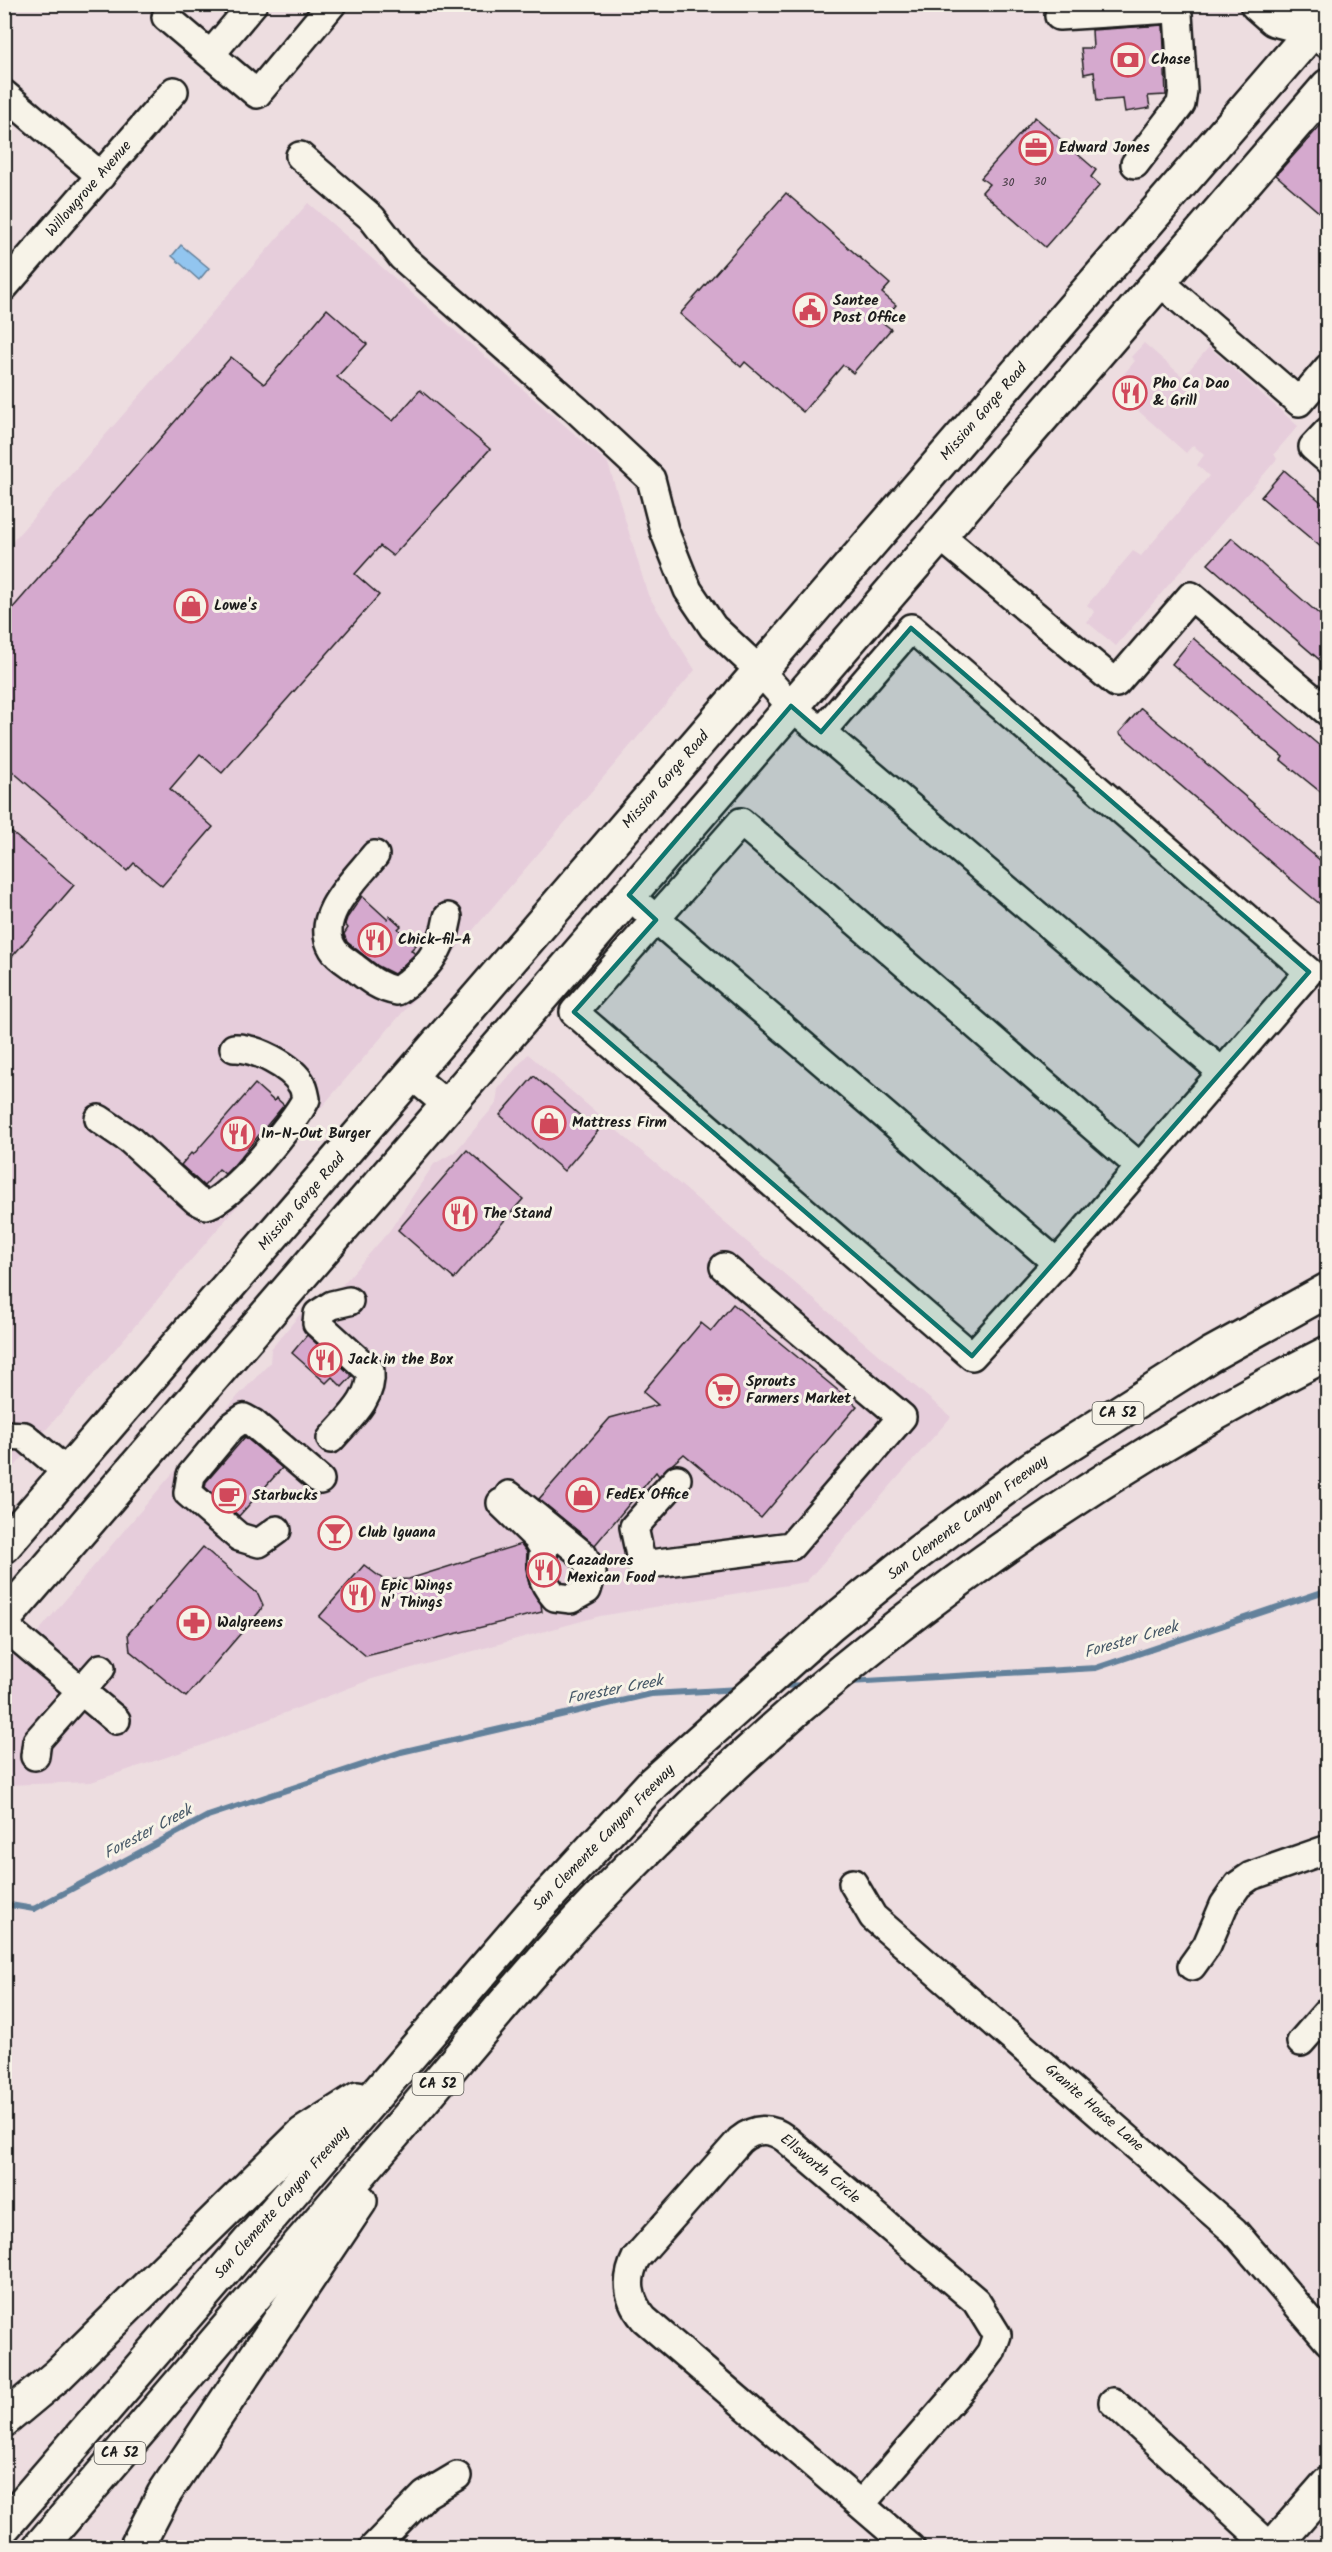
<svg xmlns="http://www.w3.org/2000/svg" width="1332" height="2552" viewBox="0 0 1332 2552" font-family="Kalam,sans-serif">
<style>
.built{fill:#e6cddb}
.water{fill:#92c5ef;stroke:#63819b;stroke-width:1.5}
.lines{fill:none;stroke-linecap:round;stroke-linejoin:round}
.stream{stroke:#63819b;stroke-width:6}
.building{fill:#d5a9ce;stroke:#1c1c1c;stroke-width:1.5}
.minor-casing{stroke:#1c1c1c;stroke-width:32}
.major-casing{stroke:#1c1c1c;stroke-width:38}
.highway-casing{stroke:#1c1c1c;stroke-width:38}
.minor{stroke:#f7f3e8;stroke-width:27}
.major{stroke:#f7f3e8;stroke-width:33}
.highway{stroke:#f7f3e8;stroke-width:33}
.marked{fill:#0f766e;fill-opacity:0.2;stroke:#0f766e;stroke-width:4.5;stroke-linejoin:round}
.labels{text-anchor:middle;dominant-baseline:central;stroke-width:6;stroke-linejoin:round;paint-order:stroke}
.number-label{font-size:12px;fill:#4a3f48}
.shield{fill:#f7f3e8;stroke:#5e5c59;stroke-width:1.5}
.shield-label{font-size:14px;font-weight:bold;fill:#1c1c1c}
.poi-label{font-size:15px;font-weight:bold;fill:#1c1c1c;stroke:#f7f3e8;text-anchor:start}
.street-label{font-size:15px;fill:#1c1c1c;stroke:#f7f3e8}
.water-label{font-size:16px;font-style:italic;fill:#455766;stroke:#f7f3e8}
</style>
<rect width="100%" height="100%" fill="#eddde0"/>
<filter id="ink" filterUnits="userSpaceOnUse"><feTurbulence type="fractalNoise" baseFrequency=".0167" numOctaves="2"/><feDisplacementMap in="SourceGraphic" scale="12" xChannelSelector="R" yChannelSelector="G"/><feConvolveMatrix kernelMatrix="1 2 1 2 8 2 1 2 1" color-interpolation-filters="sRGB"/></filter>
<g filter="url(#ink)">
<g class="built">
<polygon points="308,203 608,463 648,595 695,670 5,1478 5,550"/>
<polygon points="1144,343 1183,377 1209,347 1298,426 1274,454 1277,459 1116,646 1087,622 1095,612 1087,605 1133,551 1141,556 1209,476 1197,465 1204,455 1193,445 1186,453 1116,391 1116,383 1135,361 1131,357"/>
<polygon points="528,1054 951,1417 806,1582 600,1616 372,1679 200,1746 91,1782 5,1785 5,1662 12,1654 21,1652 238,1396 270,1363 271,1349 301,1313 337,1291 390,1230 434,1164 455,1152 496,1104 498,1089"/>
</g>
<polygon class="water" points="181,245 209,268 199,280 172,256"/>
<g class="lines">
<g class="stream">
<polyline points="849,1682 1096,1668 1328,1590"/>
<polyline points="780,1686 806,1685"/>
<polyline points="4,1904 34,1909 208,1816 401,1752 651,1694 740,1689"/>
</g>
</g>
<g class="building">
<polygon points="1163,25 1166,95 1148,96 1150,108 1125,112 1123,99 1097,101 1094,72 1084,74 1081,48 1093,48 1092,30"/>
<polygon points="1035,117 1096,170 1091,177 1100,185 1045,247 982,192 989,184 981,178"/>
<polygon points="1328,117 1328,220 1276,175"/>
<polygon points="786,193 890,284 882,293 896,305 882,322 891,329 853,373 843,365 803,412 745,362 741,367 680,314"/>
<polygon points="327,309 367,344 337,377 393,421 420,390 490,449 393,556 380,546 355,574 379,595 222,773 200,754 170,789 213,827 162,886 134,863 127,871 4,764 4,618 231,357 264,384"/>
<polygon points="1284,470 1328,508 1328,553 1261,497"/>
<polygon points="1232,538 1328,622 1328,667 1208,564"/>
<polygon points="1193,638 1328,753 1328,798 1281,760 1283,757 1172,664"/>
<polygon points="1141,708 1328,867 1328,911 1119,733"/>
<polygon points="4,826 74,885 4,966"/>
<polygon points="362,896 387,919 390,916 401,926 398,929 416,945 411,950 415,954 394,974 378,966 347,942 344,934 348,928 345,924 347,918"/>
<polygon points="534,1076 598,1131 564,1171 500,1115"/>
<polygon points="255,1084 274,1101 276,1098 284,1105 234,1165 225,1174 219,1169 204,1186 181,1165 191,1153 193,1155"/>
<polygon points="467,1150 523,1199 454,1279 398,1230"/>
<polygon points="733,1304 857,1406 761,1518 684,1454 659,1476 656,1472 595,1545 539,1499 610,1418 658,1405 643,1392 701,1323 711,1331"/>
<polygon points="307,1335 352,1376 342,1387 332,1377 326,1383 292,1353"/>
<polygon points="245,1437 282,1468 239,1516 205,1487 206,1482"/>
<polygon points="521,1544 527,1552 526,1569 529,1584 541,1604 542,1612 366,1656 319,1617 364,1565 384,1580 409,1579"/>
<polygon points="203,1547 258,1594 263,1605 260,1611 186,1697 130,1651 128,1634"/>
</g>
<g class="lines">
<defs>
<g id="minor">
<polyline points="1059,16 1172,9 1178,14 1183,90 1181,104 1135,164"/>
<polyline points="166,17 257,94 332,4"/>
<polyline points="211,54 253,4"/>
<polyline points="4,94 101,176"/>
<polyline points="300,156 372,218 402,257 578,411 651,479 664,530 688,590 713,627 760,671 791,706 1222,1072"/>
<polyline points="1159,281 1299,402 1328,368"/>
<polyline points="4,287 174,91"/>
<polyline points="1328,431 1313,447 1328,460"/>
<polyline points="939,535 1116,683 1191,596 1328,712"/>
<polyline points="821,732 911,628 1309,972 1057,1263 972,1356 574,1012 741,822 1140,1167"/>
<path d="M375 855C356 879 313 917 333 949 337 956 347 962 354 967 368 978 379 988 397 991 424 972 443 950 448 917"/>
<polyline points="643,908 1057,1263"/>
<polyline points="411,1075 448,1106"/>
<path d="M99 1119 130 1140 196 1200 206 1205C230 1201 295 1122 306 1099 305 1094 304 1088 302 1085 292 1066 254 1047 234 1048"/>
<polyline points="4,1435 24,1436 68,1473"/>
<path d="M331 1439C348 1419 373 1399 370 1371L317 1323 318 1314 332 1305 349 1301"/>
<polyline points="677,1479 634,1527 642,1565 791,1546 902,1417 724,1267"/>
<path d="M501 1503 537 1538 544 1549C540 1571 540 1580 555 1597L571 1599 587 1590 592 1573 583 1555 509 1495"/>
<polyline points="277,1530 259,1543 239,1537 188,1493 191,1475 231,1427 244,1418 253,1423 320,1480"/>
<polyline points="4,1626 116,1720"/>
<polyline points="35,1756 37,1741 101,1668"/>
<polyline points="853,1883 873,1917 1234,2231 1328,2341"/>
<polyline points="1192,1966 1207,1945 1224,1905 1238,1885 1251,1876 1328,1849"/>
<polyline points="1301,2042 1328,2011"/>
<polyline points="1113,2402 1272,2548"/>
<path d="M862 2503 976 2372 991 2352 997 2335 976 2301 786 2139C771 2127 754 2128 740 2140L636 2258C625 2280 628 2300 644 2319L911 2548"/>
<polyline points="373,2548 425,2495 457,2476"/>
</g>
<g id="major">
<polyline points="1257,4 1274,19 1313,29 1328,41"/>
<polyline points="4,1546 1328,13"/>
<polyline points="4,1619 1328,86"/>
<polyline points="1272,2548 1328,2484"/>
</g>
<g id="highway">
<polyline points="4,2420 58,2375 303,2134 358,2099"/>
<polyline points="4,2526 531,1915 653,1783 829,1625 919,1552 1032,1468 1210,1355 1328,1290"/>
<path d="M39 2548C155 2412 271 2277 387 2142 445 2075 501 2005 561 1939 598 1897 639 1858 679 1818 866 1633 1093 1472 1328 1353"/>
<polyline points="136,2548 164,2494 360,2201"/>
</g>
</defs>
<use href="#minor" class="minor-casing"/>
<use href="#major" class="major-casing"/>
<use href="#highway" class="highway-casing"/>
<use href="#minor" class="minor"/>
<use href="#major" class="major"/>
<use href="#highway" class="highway"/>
</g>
</g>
<path class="marked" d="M911 628 1309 972 972 1356 574 1012 656 920 629 895 791 706 821 732Z"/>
<defs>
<symbol id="bank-ring" viewBox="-11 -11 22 22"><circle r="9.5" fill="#f7f3e8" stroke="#d1495b" stroke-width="1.5"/><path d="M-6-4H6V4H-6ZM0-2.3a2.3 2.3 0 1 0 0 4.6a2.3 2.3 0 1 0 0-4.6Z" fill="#d1495b"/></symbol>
<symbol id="office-ring" viewBox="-11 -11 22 22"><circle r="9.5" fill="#f7f3e8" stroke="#d1495b" stroke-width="1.5"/><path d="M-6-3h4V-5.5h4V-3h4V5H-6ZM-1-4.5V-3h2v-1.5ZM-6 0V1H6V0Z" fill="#d1495b"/></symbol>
<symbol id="civic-ring" viewBox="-11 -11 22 22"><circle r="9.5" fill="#f7f3e8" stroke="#d1495b" stroke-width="1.5"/><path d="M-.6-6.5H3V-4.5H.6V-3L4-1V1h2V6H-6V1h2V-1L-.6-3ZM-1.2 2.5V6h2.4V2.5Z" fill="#d1495b"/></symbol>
<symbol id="restaurant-ring" viewBox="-11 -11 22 22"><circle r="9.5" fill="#f7f3e8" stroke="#d1495b" stroke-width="1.5"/><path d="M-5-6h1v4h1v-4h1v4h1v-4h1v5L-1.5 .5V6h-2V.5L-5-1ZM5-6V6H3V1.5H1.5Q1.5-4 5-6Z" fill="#d1495b"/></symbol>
<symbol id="shop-ring" viewBox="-11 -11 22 22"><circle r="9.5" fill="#f7f3e8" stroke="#d1495b" stroke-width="1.5"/><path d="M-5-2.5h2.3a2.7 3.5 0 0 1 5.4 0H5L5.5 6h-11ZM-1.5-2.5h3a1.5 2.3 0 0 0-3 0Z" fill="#d1495b"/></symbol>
<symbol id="supermarket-ring" viewBox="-11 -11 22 22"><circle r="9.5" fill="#f7f3e8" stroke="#d1495b" stroke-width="1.5"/><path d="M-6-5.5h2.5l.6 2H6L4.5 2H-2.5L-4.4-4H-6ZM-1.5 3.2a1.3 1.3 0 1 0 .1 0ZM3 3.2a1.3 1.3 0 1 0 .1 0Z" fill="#d1495b"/></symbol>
<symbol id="cafe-ring" viewBox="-11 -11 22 22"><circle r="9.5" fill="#f7f3e8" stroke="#d1495b" stroke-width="1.5"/><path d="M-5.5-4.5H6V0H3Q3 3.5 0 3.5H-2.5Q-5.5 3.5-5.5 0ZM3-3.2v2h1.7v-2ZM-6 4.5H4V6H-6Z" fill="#d1495b"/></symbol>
<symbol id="bar-ring" viewBox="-11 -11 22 22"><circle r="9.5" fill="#f7f3e8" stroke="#d1495b" stroke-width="1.5"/><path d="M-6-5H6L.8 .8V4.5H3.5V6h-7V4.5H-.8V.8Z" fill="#d1495b"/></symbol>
<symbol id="pharmacy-ring" viewBox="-11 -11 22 22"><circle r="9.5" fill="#f7f3e8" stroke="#d1495b" stroke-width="1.5"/><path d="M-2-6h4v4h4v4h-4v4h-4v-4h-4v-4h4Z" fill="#d1495b"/></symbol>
</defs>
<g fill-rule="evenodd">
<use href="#bank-ring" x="1109" y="41" width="38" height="38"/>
<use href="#office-ring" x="1017" y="129" width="38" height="38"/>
<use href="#civic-ring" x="791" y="291" width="38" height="38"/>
<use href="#restaurant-ring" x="1111" y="374" width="38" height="38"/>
<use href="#shop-ring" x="172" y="587" width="38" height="38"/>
<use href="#restaurant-ring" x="356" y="921" width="38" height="38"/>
<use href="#shop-ring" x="530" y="1104" width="38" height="38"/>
<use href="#restaurant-ring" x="219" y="1115" width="38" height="38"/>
<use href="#restaurant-ring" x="441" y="1195" width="38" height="38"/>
<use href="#restaurant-ring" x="306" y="1341" width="38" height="38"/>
<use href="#supermarket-ring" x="704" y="1372" width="38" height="38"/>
<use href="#shop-ring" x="564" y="1476" width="38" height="38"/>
<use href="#cafe-ring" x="210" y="1477" width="38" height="38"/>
<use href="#bar-ring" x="316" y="1514" width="38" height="38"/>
<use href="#restaurant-ring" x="525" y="1551" width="38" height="38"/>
<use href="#restaurant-ring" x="339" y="1576" width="38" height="38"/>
<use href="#pharmacy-ring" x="175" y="1604" width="38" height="38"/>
</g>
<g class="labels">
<g class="number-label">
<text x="1040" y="181">30</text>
<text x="1008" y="182">30</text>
</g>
<g class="shield">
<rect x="1092.5" y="1402" width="51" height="22" rx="4.5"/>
<rect x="412.5" y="2073" width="51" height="22" rx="4.5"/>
<rect x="94.5" y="2442" width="51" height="22" rx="4.5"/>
</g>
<g class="shield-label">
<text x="1118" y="1413">CA 52</text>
<text x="438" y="2084">CA 52</text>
<text x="120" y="2453">CA 52</text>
</g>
<g class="poi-label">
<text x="1151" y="60">Chase</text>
<text x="1059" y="148">Edward Jones</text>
<text x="833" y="301">Santee<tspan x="833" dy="17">Post Office</tspan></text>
<text x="1153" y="384">Pho Ca Dao<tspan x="1153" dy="17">&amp; Grill</tspan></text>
<text x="214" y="606">Lowe's</text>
<text x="398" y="940">Chick-fil-A</text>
<text x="572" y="1123">Mattress Firm</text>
<text x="261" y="1134">In-N-Out Burger</text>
<text x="483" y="1214">The Stand</text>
<text x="348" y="1360">Jack in the Box</text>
<text x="746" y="1382">Sprouts<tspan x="746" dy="17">Farmers Market</tspan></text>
<text x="606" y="1495">FedEx Office</text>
<text x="252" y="1496">Starbucks</text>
<text x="358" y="1533">Club Iguana</text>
<text x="567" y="1561">Cazadores<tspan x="567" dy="17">Mexican Food</tspan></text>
<text x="381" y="1586">Epic Wings<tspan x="381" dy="17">N' Things</tspan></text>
<text x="217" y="1623">Walgreens</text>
</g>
<g class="street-label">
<text transform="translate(89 189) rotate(-49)">Willowgrove Avenue</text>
<text transform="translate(984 412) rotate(-49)">Mission Gorge Road</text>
<text transform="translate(666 780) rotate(-49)">Mission Gorge Road</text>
<text transform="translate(302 1202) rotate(-49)">Mission Gorge Road</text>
<text transform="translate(968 1518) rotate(-37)">San Clemente Canyon Freeway</text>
<text transform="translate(604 1838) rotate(-46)">San Clemente Canyon Freeway</text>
<text transform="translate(1094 2108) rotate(41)">Granite House Lane</text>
<text transform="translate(820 2169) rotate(40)">Ellsworth Circle</text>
<text transform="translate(282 2203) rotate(-49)">San Clemente Canyon Freeway</text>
</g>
<g class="water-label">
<text transform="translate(1131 1640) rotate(-16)">Forester Creek</text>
<text transform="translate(615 1690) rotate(-11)">Forester Creek</text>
<text transform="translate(148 1832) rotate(-28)">Forester Creek</text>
</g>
</g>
<rect width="1332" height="2552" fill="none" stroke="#f7f3e8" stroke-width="24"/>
<rect x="12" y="12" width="1308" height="2528" fill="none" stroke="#1c1c1c" stroke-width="2" filter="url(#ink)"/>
</svg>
